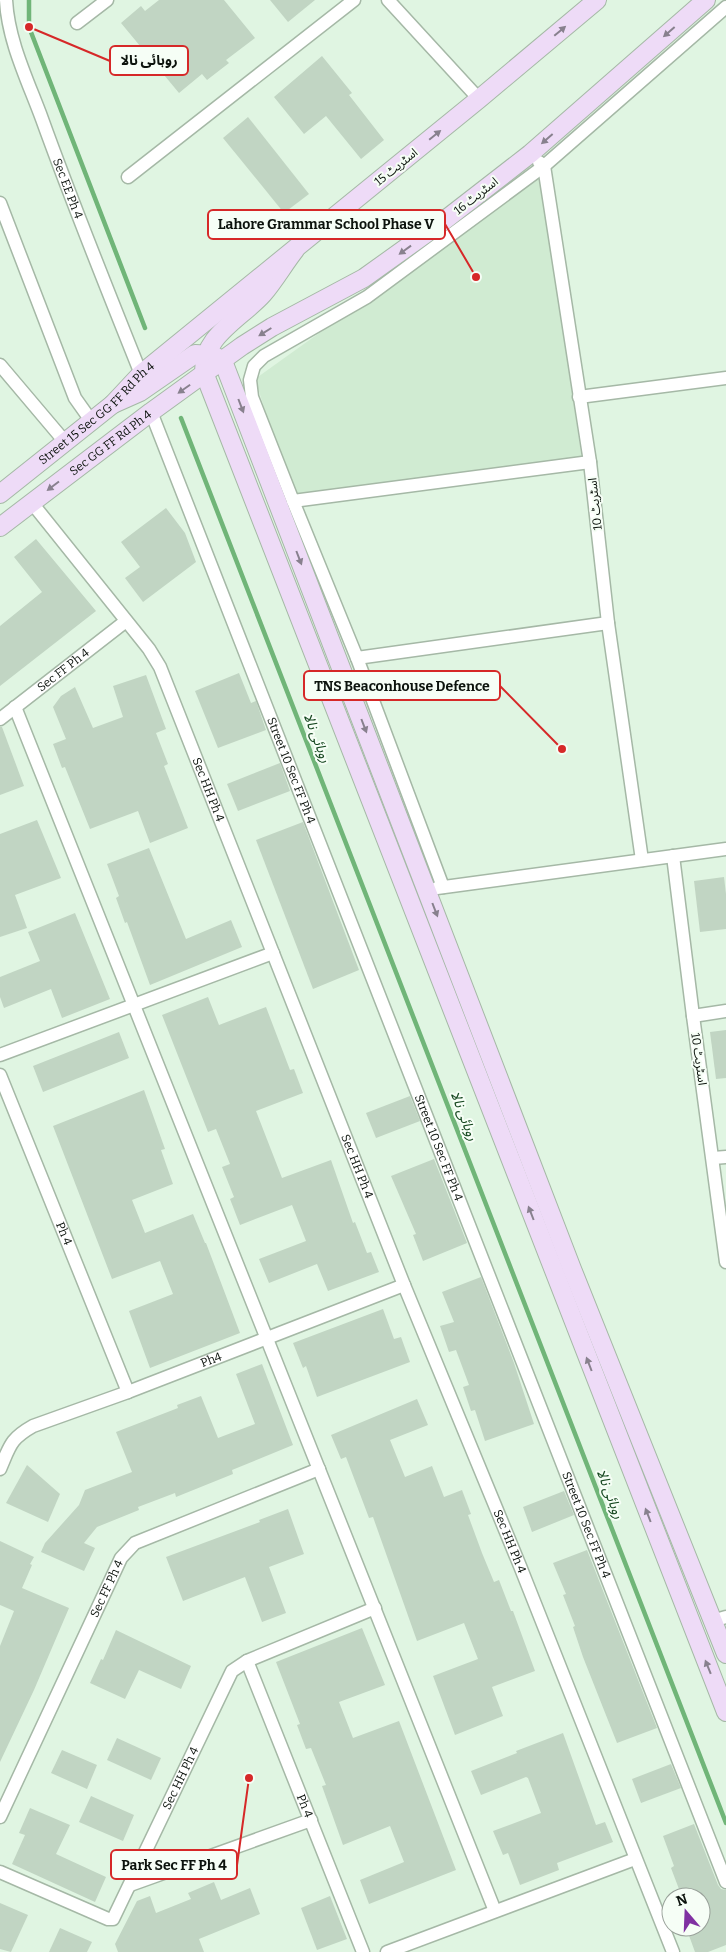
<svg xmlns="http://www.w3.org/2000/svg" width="726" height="1952" viewBox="0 0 726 1952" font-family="Bitter,'Noto Sans Arabic',serif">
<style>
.built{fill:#d0ebd2}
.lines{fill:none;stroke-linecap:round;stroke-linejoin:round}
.stream{stroke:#70b578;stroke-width:4.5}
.building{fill:#c1d5c3}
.minor-casing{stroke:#a5b8a6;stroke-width:15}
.secondary-casing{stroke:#a5b8a6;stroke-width:20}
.minor{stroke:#fff;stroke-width:12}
.secondary{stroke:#eedbf7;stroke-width:18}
.oneway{fill:#88818e}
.labels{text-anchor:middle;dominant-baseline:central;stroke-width:4;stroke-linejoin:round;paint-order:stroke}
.street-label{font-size:12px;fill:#0c130d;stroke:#f6fef6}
.water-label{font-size:14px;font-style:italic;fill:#15471f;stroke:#f6fef6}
.leader{fill:none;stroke:#d62828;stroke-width:2}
.callout-dot{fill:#d62828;stroke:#f6fef6;stroke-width:2}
.callout{fill:#f6fef6;stroke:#d62828;stroke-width:2}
.callout-label{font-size:14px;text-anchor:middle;font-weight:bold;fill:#0c130d}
</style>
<rect width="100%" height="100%" fill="#e0f5e2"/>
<polygon class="built" points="540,175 582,460 294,496 279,454 255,379"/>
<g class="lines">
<g class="stream">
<polyline points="29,0 29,27 145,328"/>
<polyline points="181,418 726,1823"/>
</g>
</g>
<g class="building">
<polygon points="159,0 224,0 255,38 226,60 229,63 207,80 202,74 179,93 121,23 141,6 145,11"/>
<polygon points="270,0 315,0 288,22"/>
<polygon points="322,56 352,93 349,95 384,140 361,159 326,116 304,134 274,97"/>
<polygon points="248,117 309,194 284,213 223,138"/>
<polygon points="166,508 185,533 196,562 143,602 125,578 140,567 121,542"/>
<polygon points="36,539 96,611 0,686 0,626 42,592 14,557"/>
<polygon points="239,673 251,703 256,701 266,730 218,748 195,691"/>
<polygon points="146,675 166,729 156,733 168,764 164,766 188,828 150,843 138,811 90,829 65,767 62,768 53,744 66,739 53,707 61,696 75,687 93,728 123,717 113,686"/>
<polygon points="0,727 2,727 24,786 0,795"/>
<polygon points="280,763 290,791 238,811 227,784"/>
<polygon points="37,820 61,878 15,895 27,928 0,937 0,834"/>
<polygon points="303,822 359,970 313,989 256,840"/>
<polygon points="149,848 186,939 231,920 242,947 150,985 127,922 125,923 116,898 119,896 107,864"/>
<polygon points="724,877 726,894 726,929 700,932 694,881"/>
<polygon points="75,913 110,999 62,1018 51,989 4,1008 0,997 0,977 40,961 28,932"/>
<polygon points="208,997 219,1025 266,1007 290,1070 294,1069 303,1093 256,1111 282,1178 331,1160 353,1223 355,1222 367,1253 371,1252 379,1272 328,1291 317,1264 269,1283 259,1259 306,1241 292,1205 240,1225 230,1199 234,1197 222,1167 230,1164 216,1129 208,1132 162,1015"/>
<polygon points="726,1030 726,1078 716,1079 710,1032"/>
<polygon points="119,1032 129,1058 43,1092 33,1066"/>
<polygon points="144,1090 165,1149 161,1150 173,1184 132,1200 145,1233 193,1214 205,1243 206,1243 240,1333 150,1368 129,1311 173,1294 160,1261 112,1279 53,1126"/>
<polygon points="410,1096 420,1121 376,1138 366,1113"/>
<polygon points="434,1159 467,1243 423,1261 413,1235 416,1234 391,1176"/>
<polygon points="481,1277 514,1363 534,1424 485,1441 475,1410 471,1411 463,1387 469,1385 456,1350 449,1352 440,1326 454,1322 442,1292"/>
<polygon points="383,1309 394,1339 401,1337 410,1362 317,1397 306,1366 303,1368 293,1343"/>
<polygon points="262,1364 293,1445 232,1470 233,1474 176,1497 175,1493 138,1507 139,1510 97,1527 84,1543 95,1548 84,1571 41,1552 45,1543 79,1505 85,1490 132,1472 116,1432 178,1408 177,1405 201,1396 218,1438 255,1424 236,1374"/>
<polygon points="417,1399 428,1425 390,1440 405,1477 432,1466 444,1497 462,1490 471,1514 468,1515 482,1553 494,1582 499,1580 511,1611 513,1611 535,1671 492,1687 503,1716 455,1735 433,1676 478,1659 464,1623 417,1641 373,1517 369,1518 346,1457 341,1459 331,1435"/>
<polygon points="27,1465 60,1494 48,1522 6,1503"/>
<polygon points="564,1491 574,1515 532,1532 523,1507"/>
<polygon points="288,1509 304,1554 269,1567 286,1613 262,1622 245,1577 183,1601 166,1557 260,1522 259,1520"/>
<polygon points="0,1541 34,1557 30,1564 32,1565 22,1588 69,1608 34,1690 0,1762 0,1646 14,1611 0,1605"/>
<polygon points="587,1550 657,1728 617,1743 583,1657 573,1627 575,1626 563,1595 566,1594 553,1563"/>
<polygon points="362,1628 385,1685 339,1702 353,1738 399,1721 456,1870 369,1904 360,1880 404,1862 390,1826 343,1845 322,1786 326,1785 311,1748 306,1749 297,1725 300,1724 276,1662"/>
<polygon points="116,1630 191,1666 181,1689 139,1670 125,1699 90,1683 101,1659 103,1660"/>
<polygon points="563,1733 596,1825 605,1822 613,1842 557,1863 559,1870 520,1885 508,1853 503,1855 493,1831 541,1813 528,1778 526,1777 481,1795 471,1771 517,1753 516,1751"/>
<polygon points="117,1738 161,1758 151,1780 107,1760"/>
<polygon points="62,1750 97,1765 87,1789 51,1773"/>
<polygon points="671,1764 681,1788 641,1803 632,1779"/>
<polygon points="91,1796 134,1815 123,1841 79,1822"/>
<polygon points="30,1808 70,1825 56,1854 106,1877 95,1902 12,1864 25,1835 19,1833"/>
<polygon points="694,1824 718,1885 721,1889 726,1890 726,1945 708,1952 695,1952 687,1930 701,1927 701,1897 682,1897 671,1868 674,1866 663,1836"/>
<polygon points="214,1882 221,1900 250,1888 260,1914 199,1939 204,1952 118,1952 115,1944 137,1901 150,1896 156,1913 191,1899 188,1893"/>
<polygon points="330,1896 347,1939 317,1950 301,1908"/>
<polygon points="0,1903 28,1915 11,1952 0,1949"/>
<polygon points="60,1928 92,1942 87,1952 49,1952"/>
</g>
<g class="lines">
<defs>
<g id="minor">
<path id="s1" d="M6 0C8 41 28 81 42 119 73 205 107 289 141 374"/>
<polyline points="388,0 479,99"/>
<polyline points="77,23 107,0"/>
<polyline points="539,162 544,166 590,462 608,623 642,860"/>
<polyline points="128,177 354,0"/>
<polyline points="0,203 75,398 92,422"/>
<polyline points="0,365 66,443"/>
<polyline points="579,397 726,378"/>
<path id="s2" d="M151 412 726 1882"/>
<polyline points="293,501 590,462"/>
<path id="s3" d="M32 503 149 649 160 667 404 1285 520 1566 673 1952"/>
<polyline points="357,658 608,623"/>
<polyline points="15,707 495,1911"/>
<path id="s4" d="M0 719 126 621"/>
<polyline points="673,856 693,1016 726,1262"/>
<polyline points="443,887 357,658 293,501 252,397 250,380 254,366 264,356 367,297 544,166 726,7"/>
<polyline points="437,888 726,849"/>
<polyline points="693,1016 726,1011"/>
<polyline points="0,1055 273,953"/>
<path id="s5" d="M0 1075 128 1392"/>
<polyline points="713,1158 726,1157"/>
<path id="s6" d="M0 1469C10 1446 10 1439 33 1426L128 1392 404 1285"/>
<polyline points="712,1621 726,1617"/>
<path id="s7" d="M247 1661 363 1952"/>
<path id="s8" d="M0 1817 121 1558 135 1543 319 1469"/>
<path id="s9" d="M0 1872 108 1919H113L232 1671 247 1661 375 1608"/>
<polyline points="130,1885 311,1820"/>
<polyline points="387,1952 635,1859"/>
</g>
<g id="secondary">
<path d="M295 250C284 264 275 280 263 294 243 317 198 338 205 375L726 1712"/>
<polyline points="113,404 140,392 195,354 213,355 223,361 572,1269 726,1654"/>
<path id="s10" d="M0 494 113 404 141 374 479 99 597 0"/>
<path id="s11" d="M0 527 151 412 242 346 272 327 364 278 445 220 530 154 706 0"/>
</g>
</defs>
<use href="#minor" class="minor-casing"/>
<use href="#secondary" class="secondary-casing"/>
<use href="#minor" class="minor"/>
<use href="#secondary" class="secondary"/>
</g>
<defs><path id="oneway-solid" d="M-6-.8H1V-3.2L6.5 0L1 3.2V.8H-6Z" transform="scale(1.25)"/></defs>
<g class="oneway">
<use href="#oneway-solid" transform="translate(560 31) rotate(-40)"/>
<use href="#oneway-solid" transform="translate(669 32) rotate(139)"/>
<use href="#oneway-solid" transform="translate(435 135) rotate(-39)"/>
<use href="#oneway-solid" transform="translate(547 139) rotate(139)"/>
<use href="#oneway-solid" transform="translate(405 250) rotate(144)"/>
<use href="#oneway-solid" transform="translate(265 332) rotate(148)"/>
<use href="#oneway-solid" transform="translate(184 389) rotate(145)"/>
<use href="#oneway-solid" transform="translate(241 406) rotate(69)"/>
<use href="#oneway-solid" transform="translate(53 486) rotate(143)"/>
<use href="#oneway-solid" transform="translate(299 558) rotate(69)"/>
<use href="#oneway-solid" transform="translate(364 726) rotate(69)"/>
<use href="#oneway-solid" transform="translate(435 910) rotate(69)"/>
<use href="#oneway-solid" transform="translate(531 1213) rotate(-111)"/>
<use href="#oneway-solid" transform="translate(589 1364) rotate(-111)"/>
<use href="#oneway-solid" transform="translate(648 1515) rotate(-111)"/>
<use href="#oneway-solid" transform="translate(708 1667) rotate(-112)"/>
</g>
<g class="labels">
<g class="street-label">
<text transform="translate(396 167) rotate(-39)">اسٹریٹ 15</text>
<text stroke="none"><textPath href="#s1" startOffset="199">Sec EE Ph 4</textPath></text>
<text transform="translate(476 196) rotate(-38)">اسٹریٹ 16</text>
<text stroke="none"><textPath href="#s10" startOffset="126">Street 15 Sec GG FF Rd Ph 4</textPath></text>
<text stroke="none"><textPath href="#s11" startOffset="139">Sec GG FF Rd Ph 4</textPath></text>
<text transform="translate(595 504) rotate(-96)">اسٹریٹ 10</text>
<text stroke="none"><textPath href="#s4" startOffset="80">Sec FF Ph 4</textPath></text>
<text stroke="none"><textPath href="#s2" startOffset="385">Street 10 Sec FF Ph 4</textPath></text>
<text stroke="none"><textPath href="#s3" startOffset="340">Sec HH Ph 4</textPath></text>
<text transform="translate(699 1059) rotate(82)">اسٹریٹ 10</text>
<text stroke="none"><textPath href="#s2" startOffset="790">Street 10 Sec FF Ph 4</textPath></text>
<text stroke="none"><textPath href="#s3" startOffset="745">Sec HH Ph 4</textPath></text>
<text stroke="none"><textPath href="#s5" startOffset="171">Ph 4</textPath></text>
<text stroke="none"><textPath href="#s6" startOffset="246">Ph4</textPath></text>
<text stroke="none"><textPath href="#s2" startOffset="1195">Street 10 Sec FF Ph 4</textPath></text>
<text stroke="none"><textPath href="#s3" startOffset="1150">Sec HH Ph 4</textPath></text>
<text stroke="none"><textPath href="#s8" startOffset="252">Sec FF Ph 4</textPath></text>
<text stroke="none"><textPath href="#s9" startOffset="279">Sec HH Ph 4</textPath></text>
<text stroke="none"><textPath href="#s7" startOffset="156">Ph 4</textPath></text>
</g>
<g class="water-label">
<text transform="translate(317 738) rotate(69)">روہائی نالا</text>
<text transform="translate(464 1116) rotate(69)">روہائی نالا</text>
<text transform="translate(610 1494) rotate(69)">روہائی نالا</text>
</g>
</g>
<path class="leader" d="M29 27L110 61M476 277L445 224M562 749L500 686M249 1778L237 1865"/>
<g class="callout-dot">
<circle cx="29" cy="27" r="5"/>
<circle cx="476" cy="277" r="5"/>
<circle cx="562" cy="749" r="5"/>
<circle cx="249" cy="1778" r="5"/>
</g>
<g class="callout">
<rect x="110" y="46" width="78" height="29" rx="5"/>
<rect x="208" y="210" width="237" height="29" rx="5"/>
<rect x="304" y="671" width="196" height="29" rx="5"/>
<rect x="111" y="1850" width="126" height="29" rx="5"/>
</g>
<g class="callout-label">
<text x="149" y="65">روہائی نالا</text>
<text x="326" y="229">Lahore Grammar School Phase V</text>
<text x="402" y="691">TNS Beaconhouse Defence</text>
<text x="174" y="1870">Park Sec FF Ph 4</text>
</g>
<g transform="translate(686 1912) rotate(341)"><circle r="24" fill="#f6fef6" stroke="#98a099"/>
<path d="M0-4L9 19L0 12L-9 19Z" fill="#8031a2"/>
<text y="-8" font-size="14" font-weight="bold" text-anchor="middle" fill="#0c130d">N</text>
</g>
</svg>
